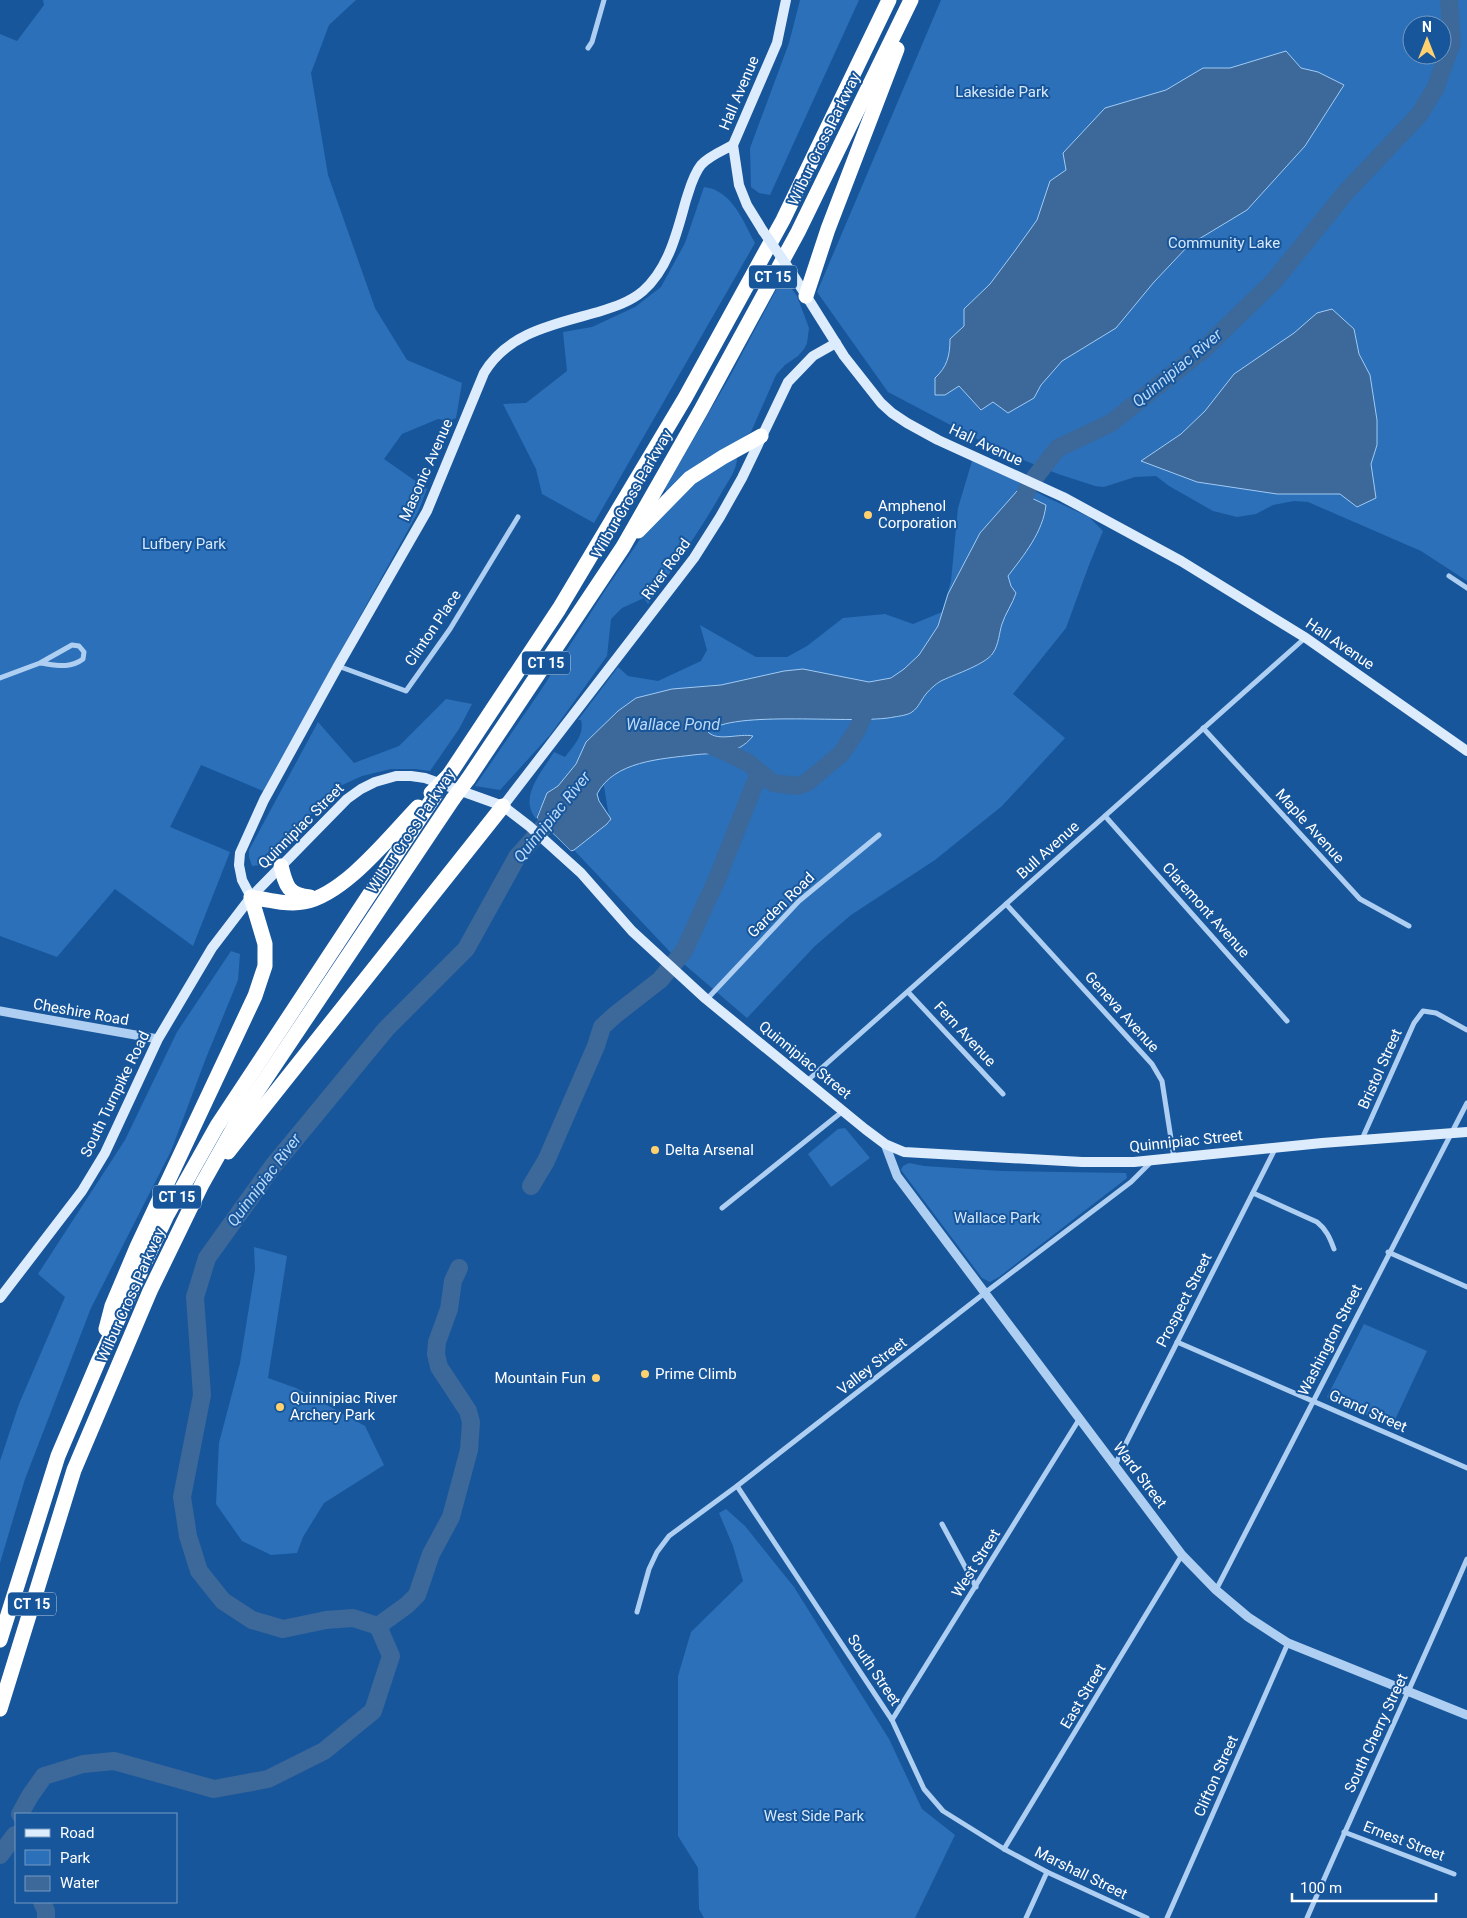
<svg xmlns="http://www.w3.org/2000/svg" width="1467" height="1918" viewBox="0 0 1467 1918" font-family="Roboto,sans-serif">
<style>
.green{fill:#2b70b9;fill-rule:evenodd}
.water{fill:#3c689a;stroke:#a1cbf4}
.pier{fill:#18569b}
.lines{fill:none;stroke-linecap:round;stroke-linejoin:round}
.river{stroke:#3c689a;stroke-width:18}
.minor{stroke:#aecff2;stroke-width:5}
.tertiary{stroke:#aecff2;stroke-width:9}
.secondary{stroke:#ddecfc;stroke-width:10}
.motorway{stroke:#fff;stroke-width:15}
.secondary-bridge{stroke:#ddecfc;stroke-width:10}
.motorway-bridge{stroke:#fff;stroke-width:15}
.poi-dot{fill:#ffd16f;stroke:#18569b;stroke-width:2}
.labels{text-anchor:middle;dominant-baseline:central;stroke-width:4;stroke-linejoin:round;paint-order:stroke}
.shield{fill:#18569b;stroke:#bacce1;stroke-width:1}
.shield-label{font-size:14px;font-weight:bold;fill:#fff}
.park-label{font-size:15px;fill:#d6e9fc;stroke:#18569b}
.street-label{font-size:15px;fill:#fff;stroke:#18569b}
.poi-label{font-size:15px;fill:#fff;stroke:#18569b;text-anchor:start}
.water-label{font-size:16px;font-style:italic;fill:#bbd9f8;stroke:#18569b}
</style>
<rect width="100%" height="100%" fill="#18569b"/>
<g class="green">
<polygon points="43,0 356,0 329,25 311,73 328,175 375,308 407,360 462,383 456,418 449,421 438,419 402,434 384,459 427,489 418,512 263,791 201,765 170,827 230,852 193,946 115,889 57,957 0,936 0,34 17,41 44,5"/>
<polygon points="800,0 859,0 770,195 759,193 751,187 750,148 789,43"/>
<path d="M941 0H1467V581L1421 551 1308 502 1294 501 1273 505 1256 514 1237 517 1213 511 1169 486 1156 476 1135 477 1104 487 1095 486 1058 474 996 449 888 392 817 292ZM1412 25H1442V55H1412Z"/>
<path d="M704 187C732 190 743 221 755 243L594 523 542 494 536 469 503 404 526 403 567 371 563 332 592 327 635 307 661 287 685 243Z"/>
<polygon points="783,277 797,296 809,328 807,343 804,349 798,356 785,365 776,375 751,432 666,492 665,488 729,378"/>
<path d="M734 458H737C737 469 729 480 723 490 701 530 674 567 648 604L644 598 622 608 611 619 607 656 550 735 500 790 475 786 541 690 606 589 643 535 693 485Z"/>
<path d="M972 461 1009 477 1044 496 1089 517 1103 531 1089 565 1066 628 1013 694 1065 738 1002 806 935 860 851 915 815 946 747 1018 671 953 574 850 610 822 595 733 586 742 576 764 558 786 552 789 539 810 536 819C518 797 542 772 554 752L565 757C573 746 585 735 581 720H578L618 667 628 676 658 681 701 661 707 650 700 625 756 657H787L807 646 843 618 885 614 913 624 942 612 951 581 958 508Z"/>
<polygon points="446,699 472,704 459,729 430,771 416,769 391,769 362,776 338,787 261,865 252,866 249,857 249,850 318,722 354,763 399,746"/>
<polygon points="231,951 240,954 238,980 206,1058 171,1151 91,1308 25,1479 0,1563 0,1461 19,1404 65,1297 38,1274 125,1140 177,1032"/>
<polygon points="845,1128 870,1158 831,1187 808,1154 838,1129"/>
<polygon points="909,1163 924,1166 1001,1171 1126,1173 1127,1178 999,1277 990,1282 982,1278 901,1170 903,1166"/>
<polygon points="254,1247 287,1256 268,1378 296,1388 365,1426 384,1465 324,1503 303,1537 297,1553 271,1555 242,1541 216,1504 219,1443 240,1363 255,1270"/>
<polygon points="1364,1324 1427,1351 1393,1424 1364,1414 1327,1397"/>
<polygon points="726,1509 745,1526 794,1587 889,1739 922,1809 955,1835 915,1918 704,1918 699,1909 698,1868 678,1836 678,1676 691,1632 743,1581 733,1546 719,1513"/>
</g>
<g class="water">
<path d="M1286 51 1301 68 1318 72 1344 85 1305 146 1247 210 1189 245 1154 282 1116 328 1062 361 1041 385 1034 398 1008 413 993 402 981 410 959 386 945 395H935V378C947 367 950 356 950 339L964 326V309L990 284 1014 252 1037 220 1050 181 1066 170 1063 153 1105 108 1166 90 1203 68H1230Z"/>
<polygon points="1332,309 1354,329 1359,354 1370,375 1377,420 1377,445 1371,464 1376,498 1357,507 1340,494 1277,494 1197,482 1141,461 1181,434 1205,411 1234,374 1294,333 1317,313"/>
<path d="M1017 491 1046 505C1043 532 1024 555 1008 576L1011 586 1016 593C1013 603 1005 614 1002 624 999 633 999 644 993 653 986 664 956 674 943 680 938 682 930 689 926 694 921 700 919 707 912 712 908 715 900 716 894 717 857 725 730 709 708 732 718 742 739 733 753 736 736 757 716 752 693 755 661 759 614 761 597 794L599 801 611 819 607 824 574 850 571 851 537 818 547 793 558 786 576 764 586 742 618 711 636 698 672 689 721 685 784 671 803 669 869 682 891 678 904 669 919 655 938 626 948 594 980 533Z"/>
</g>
<polygon class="pier" points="537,818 554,835 573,853 570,852 535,820"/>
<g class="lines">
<g class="river">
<polyline points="1017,517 1029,485 1058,448 1111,423 1203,350 1274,281 1346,192 1419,115 1435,89 1452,43 1449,0"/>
<polyline points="706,743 747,762 773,783 797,786 806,783 841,754 857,730 870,700"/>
<polyline points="531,1186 546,1161 596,1046 602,1027 615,1015 660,980 684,951 717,879 759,773"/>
<polyline points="378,1626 407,1605 417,1595 431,1554 451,1517 469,1450 471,1422 468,1411 439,1367 436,1354 437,1342 449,1309 453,1281 459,1268"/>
<polyline points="20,1814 30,1796 44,1776 83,1764 114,1761 214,1789 268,1779 324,1751 373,1711 391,1656 378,1626 353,1618 326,1620 283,1629 252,1620 223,1601 199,1571 188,1536 182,1497 202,1395 195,1297 207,1258 273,1166 386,1029 466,949 517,857 560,809"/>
<polyline points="0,1855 15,1835"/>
<polyline points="42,1902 46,1911 46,1918"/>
</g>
<g class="minor">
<polyline points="588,48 592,42 604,0"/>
<polyline points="1449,576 1467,588"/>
<polyline points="338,666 406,691 450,629 518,517"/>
<path d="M0 678 40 663 72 645 79 646 84 652 83 659C70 669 56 665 40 663"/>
<polyline points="1203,728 1360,899 1409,926"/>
<polyline points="1105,816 1287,1021"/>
<polyline points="1006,904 1152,1064 1162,1081 1174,1158"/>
<polyline points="908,992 1003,1094"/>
<polyline points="707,999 799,901 879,835"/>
<polyline points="807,1081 1305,638"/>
<polyline points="1362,1139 1414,1023 1423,1011 1436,1013 1467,1030"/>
<path d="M1253 1193 1317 1222C1326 1229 1330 1238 1334 1249"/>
<polyline points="722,1208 843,1111"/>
<polyline points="1388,1252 1467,1287"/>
<polyline points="1177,1342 1467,1468"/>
<polyline points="1115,1465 1275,1149"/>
<polyline points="737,1486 892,1720 924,1789 943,1811 1004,1849 1047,1872 1147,1918"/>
<polyline points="942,1524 976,1587"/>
<polyline points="1216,1590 1467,1103"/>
<polyline points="637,1612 649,1569 657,1552 669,1536 737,1486 986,1292 1131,1182 1152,1161"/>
<polyline points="892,1720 1080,1418"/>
<polyline points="1344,1832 1454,1874"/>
<polyline points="1004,1849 1182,1555"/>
<polyline points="1026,1918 1047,1872"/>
<polyline points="1167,1918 1288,1643"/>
<path d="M1307 1918C1359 1798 1415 1679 1467 1559"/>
</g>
<g class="tertiary">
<polyline points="0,1011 158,1039"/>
<polyline points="885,1144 897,1176 1182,1555 1216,1590 1248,1617 1288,1643 1467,1715"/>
</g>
<g class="secondary">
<polyline points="763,231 747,205 739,185 733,145 777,43 786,0"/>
<polyline points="790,270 844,356 881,403 892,413 907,423 938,440 1063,497 1181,561 1306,638 1467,751"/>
<polyline points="503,806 694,558 720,517 742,478 788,382 813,356 836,343"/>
<path d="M251 897 242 880 239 865 240 853 264 800 338 666 427 511 484 373C508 332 556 324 598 312 614 307 630 302 643 291 669 268 677 232 686 200 690 188 693 175 701 165 709 156 722 151 733 145"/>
<polyline points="0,1298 82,1191 105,1153 158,1039 212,948 251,897 347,799 361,789 375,782 396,776 411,776 425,778 503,806 529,826 581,873 632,931 706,999 865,1129 885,1144 904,1152 1082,1162 1134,1162 1322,1143 1467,1132"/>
</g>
<g class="motorway">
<polyline points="806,296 828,229 897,49"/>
<polyline points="638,531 690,478 723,457 761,436"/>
<polyline points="449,775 559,609 685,398 783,220 889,0"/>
<polyline points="468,779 623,547 701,410 798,232 911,0"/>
<path d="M281 866C286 886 288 895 310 897"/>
<polyline points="228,1152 503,806"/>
<path d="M106 1329 112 1306 137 1247 255 996 265 966V944L251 897C267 900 288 905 304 902 345 894 389 837 418 807"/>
<polyline points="0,1640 58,1456 98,1362 167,1215 217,1126 435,795"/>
<polyline points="0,1709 74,1470 150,1291 202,1184 238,1120 453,799"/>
</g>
<polyline class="secondary-bridge" points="763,231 790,270"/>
<g class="motorway-bridge">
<polyline points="431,793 449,775"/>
<polyline points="453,799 468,779"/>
</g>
</g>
<g class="poi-dot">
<circle cx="868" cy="515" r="5"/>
<circle cx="655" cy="1150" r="5"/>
<circle cx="645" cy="1374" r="5"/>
<circle cx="596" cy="1378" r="5"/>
<circle cx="280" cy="1407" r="5"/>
</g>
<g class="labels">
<g class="shield">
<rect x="749" y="265.5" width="48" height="23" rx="4"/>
<rect x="522" y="651.5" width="48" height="23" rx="4"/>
<rect x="153" y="1185.5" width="48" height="23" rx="4"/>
<rect x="8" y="1592.5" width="48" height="23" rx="4"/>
</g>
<g class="shield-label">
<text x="773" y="277">CT 15</text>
<text x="546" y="663">CT 15</text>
<text x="177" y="1197">CT 15</text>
<text x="32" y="1604">CT 15</text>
</g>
<g class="park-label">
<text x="1002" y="92">Lakeside Park</text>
<text x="1224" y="243">Community Lake</text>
<text x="184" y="544">Lufbery Park</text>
<text x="997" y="1218">Wallace Park</text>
<text x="814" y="1816">West Side Park</text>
</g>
<g class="street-label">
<text transform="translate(739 93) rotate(-67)">Hall Avenue</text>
<text transform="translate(824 139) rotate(-64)">Wilbur Cross Parkway</text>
<text transform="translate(986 445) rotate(25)">Hall Avenue</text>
<text transform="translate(426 470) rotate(-66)">Masonic Avenue</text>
<text transform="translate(632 494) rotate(-60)">Wilbur Cross Parkway</text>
<text transform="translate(666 569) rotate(-54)">River Road</text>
<text transform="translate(433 628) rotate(-56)">Clinton Place</text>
<text transform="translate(1340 644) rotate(34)">Hall Avenue</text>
<text transform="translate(301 826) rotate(-45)">Quinnipiac Street</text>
<text transform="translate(1310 826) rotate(48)">Maple Avenue</text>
<text transform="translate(411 831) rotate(-56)">Wilbur Cross Parkway</text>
<text transform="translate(1048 850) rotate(-42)">Bull Avenue</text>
<text transform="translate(781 905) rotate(-44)">Garden Road</text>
<text transform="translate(1206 910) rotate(48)">Claremont Avenue</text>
<text transform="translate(81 1012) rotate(10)">Cheshire Road</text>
<text transform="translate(1122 1012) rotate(48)">Geneva Avenue</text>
<text transform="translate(965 1034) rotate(47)">Fern Avenue</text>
<text transform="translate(805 1060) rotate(39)">Quinnipiac Street</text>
<text transform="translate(1380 1069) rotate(-66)">Bristol Street</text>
<text transform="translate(115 1094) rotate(-64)">South Turnpike Road</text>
<text transform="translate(1186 1141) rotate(-6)">Quinnipiac Street</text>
<text transform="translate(131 1295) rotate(-66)">Wilbur Cross Parkway</text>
<text transform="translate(1184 1300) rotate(-63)">Prospect Street</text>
<text transform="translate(1330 1340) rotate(-63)">Washington Street</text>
<text transform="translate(872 1366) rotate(-38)">Valley Street</text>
<text transform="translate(1368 1411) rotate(24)">Grand Street</text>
<text transform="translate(1140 1475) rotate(53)">Ward Street</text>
<text transform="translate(976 1563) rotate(-58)">West Street</text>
<text transform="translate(874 1670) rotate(56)">South Street</text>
<text transform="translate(1083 1696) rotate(-59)">East Street</text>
<text transform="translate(1376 1733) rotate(-65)">South Cherry Street</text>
<text transform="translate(1216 1776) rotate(-66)">Clifton Street</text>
<text transform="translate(1404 1841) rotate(21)">Ernest Street</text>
<text transform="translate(1081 1873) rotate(26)">Marshall Street</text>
</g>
<g class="poi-label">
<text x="878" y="506">Amphenol<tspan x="878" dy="17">Corporation</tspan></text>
<text x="665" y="1150">Delta Arsenal</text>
<text x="655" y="1374">Prime Climb</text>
<text x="586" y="1378" text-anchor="end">Mountain Fun</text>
<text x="290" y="1398">Quinnipiac River<tspan x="290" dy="17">Archery Park</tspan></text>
</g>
<g class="water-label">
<text transform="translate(1177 368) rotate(-40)">Quinnipiac River</text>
<text x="673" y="724">Wallace Pond</text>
<text transform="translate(552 817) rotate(-51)">Quinnipiac River</text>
<text transform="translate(264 1180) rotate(-53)">Quinnipiac River</text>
</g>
</g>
<rect x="15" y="1813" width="162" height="90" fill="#18569b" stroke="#749ac3"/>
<rect x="25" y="1829" width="25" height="8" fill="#ddecfc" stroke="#749ac3"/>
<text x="60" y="1838" font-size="15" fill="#ffffff">Road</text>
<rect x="25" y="1850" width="25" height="15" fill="#2b70b9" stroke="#749ac3"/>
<text x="60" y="1863" font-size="15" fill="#ffffff">Park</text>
<rect x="25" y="1876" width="25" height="15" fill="#3c689a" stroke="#749ac3"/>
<text x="60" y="1888" font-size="15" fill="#ffffff">Water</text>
<g transform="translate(1427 40)"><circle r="24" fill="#18569b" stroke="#749ac3"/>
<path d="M0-4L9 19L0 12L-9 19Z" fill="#ffd16f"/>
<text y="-8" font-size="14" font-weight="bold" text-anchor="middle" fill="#ffffff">N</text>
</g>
<path d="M1292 1893v8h144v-8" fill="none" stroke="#ffffff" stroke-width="2.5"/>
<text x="1300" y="1893" font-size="15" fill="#ffffff" stroke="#18569b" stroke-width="4" paint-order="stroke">100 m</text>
</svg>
